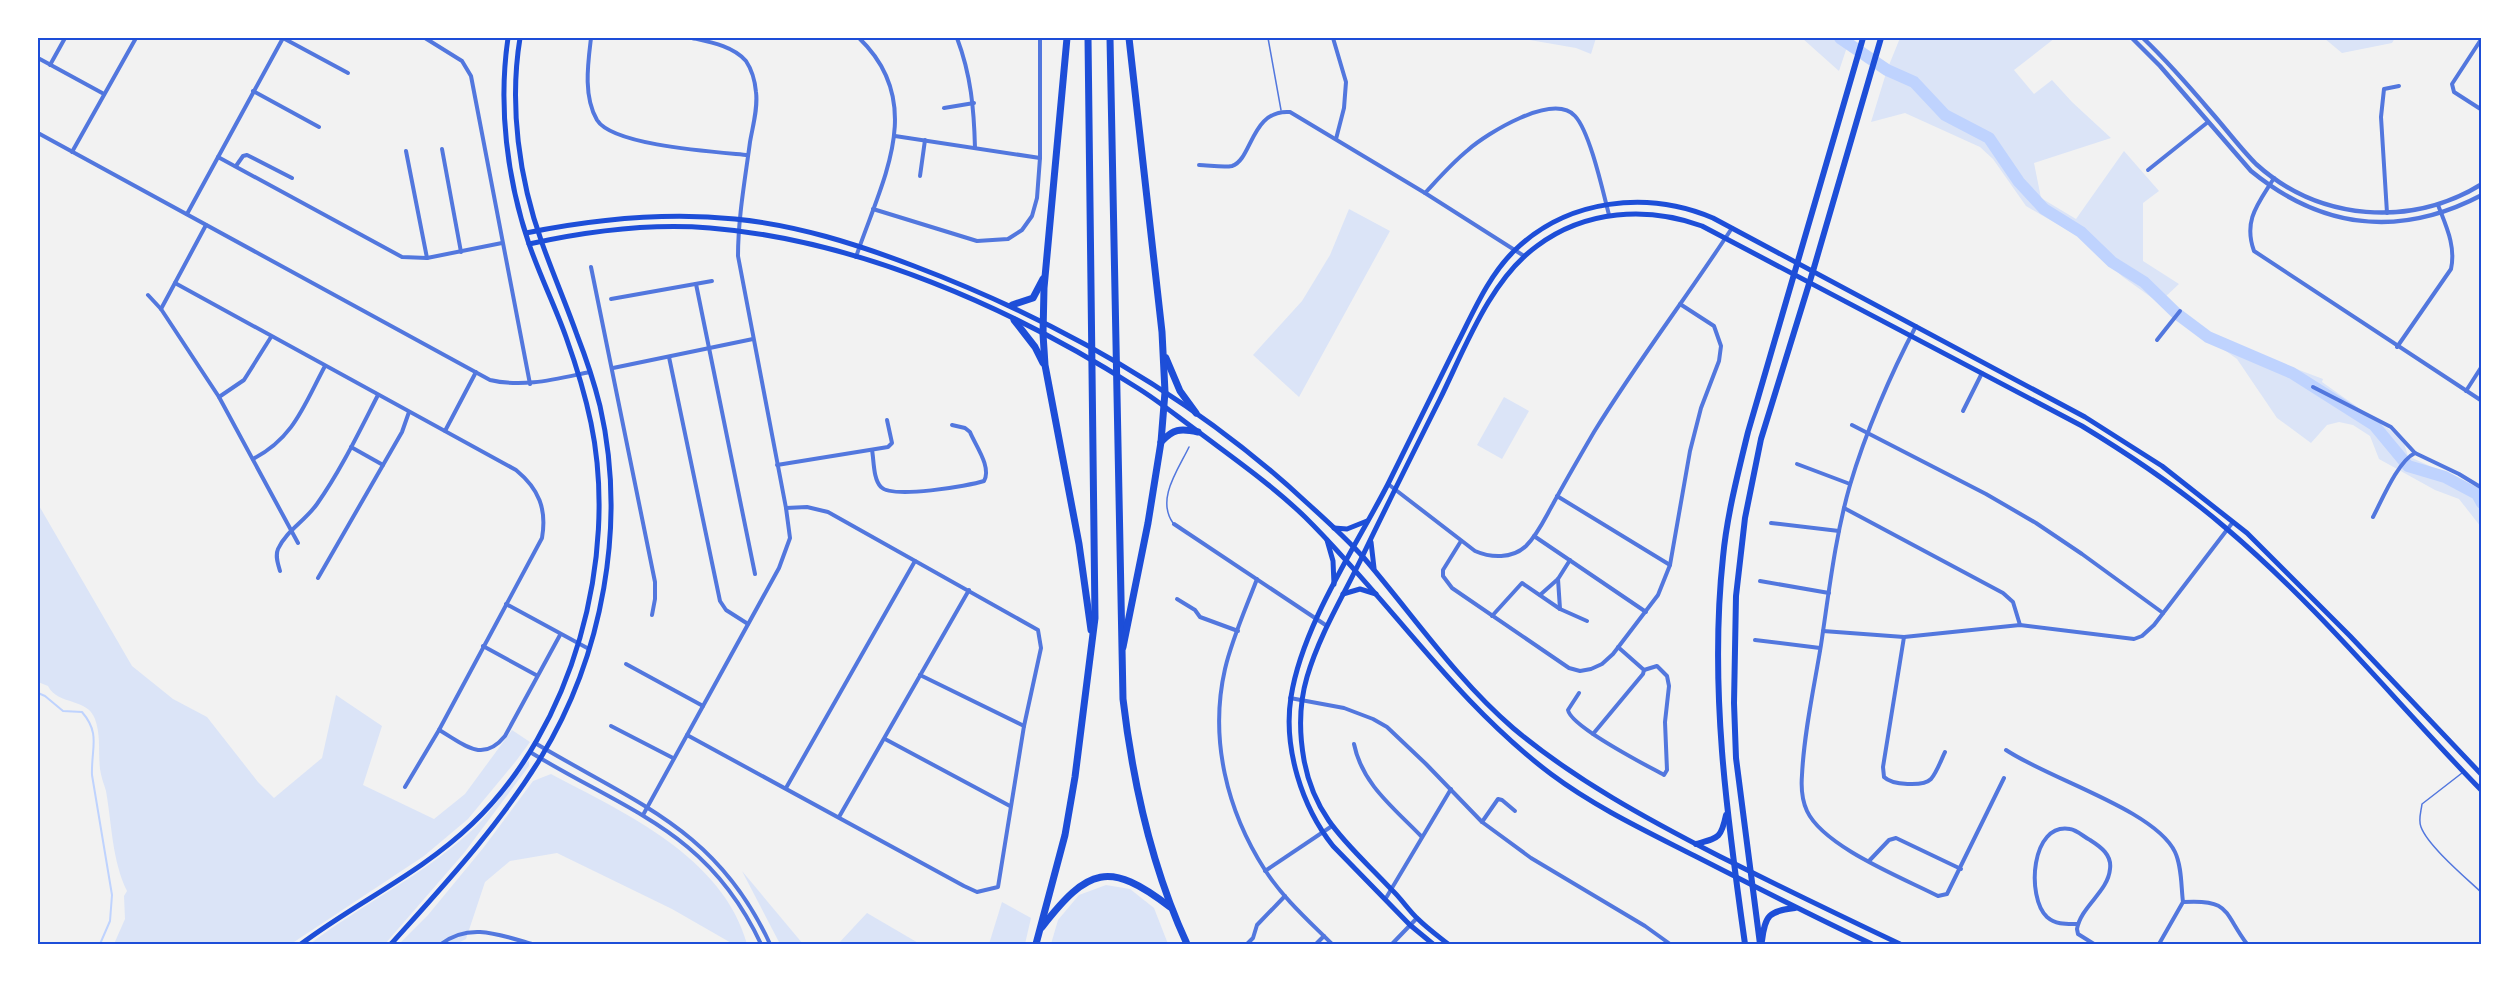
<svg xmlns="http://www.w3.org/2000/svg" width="2519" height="982" viewBox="0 0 2519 982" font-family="Karla,sans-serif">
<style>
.green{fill:#dbe4f7}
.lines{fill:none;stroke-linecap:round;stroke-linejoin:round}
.stream{stroke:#bfd3fe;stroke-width:2}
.river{stroke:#bfd3fe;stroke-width:12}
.service{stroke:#5277de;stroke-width:1.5}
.minor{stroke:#5277de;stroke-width:4}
.tertiary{stroke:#5277de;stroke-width:4.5}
.secondary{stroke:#1d4ed8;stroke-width:5}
.primary{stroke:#1d4ed8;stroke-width:6}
.motorway{stroke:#1d4ed8;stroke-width:7}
.neatline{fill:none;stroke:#1d4ed8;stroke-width:2}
</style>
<rect width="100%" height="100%" fill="#f2f2f2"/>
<g class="green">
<polygon points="1519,38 1596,38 1591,54 1576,48"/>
<polygon points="1802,38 1850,38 1839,71"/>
<polygon points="1900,38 2055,38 2014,70 2034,94 2052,80 2072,102 2111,138 2034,163 2041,198 2076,219 2124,151 2159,191 2143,203 2143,261 2179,284 2164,298 2210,336 2323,379 2322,382 2390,430 2404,443 2408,456 2477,488 2481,491 2481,527 2459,499 2435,490 2379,459 2370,436 2353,425 2339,422 2327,425 2311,443 2277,418 2237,359 2123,277 2076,235 2026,206 1993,159 1980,147 1905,113 1871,122 1887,70"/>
<polygon points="2324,38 2395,38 2392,43 2342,53"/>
<polygon points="1349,209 1390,231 1299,397 1253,355 1302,301 1330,255"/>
<polygon points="1504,397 1529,411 1502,459 1477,445"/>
<path d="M38 504 132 666 173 699 207 717 258 782 274 798 322 758 336 695 382 726 363 785 434 819 465 794 512 730 530 742 516 761 468 819 424 856 291 944H114L125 919 124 896 127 891C112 860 112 825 106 791 104 784 101 777 100 769 98 751 101 736 95 719 87 697 58 706 48 686L38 682Z"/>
<path d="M529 761V766L464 853 385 944H310C361 905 420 877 469 833 491 814 507 787 524 764Z"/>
<path d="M551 774C625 813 723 857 747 944H733L672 909 557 853 510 861 485 882 466 939 456 944H399L428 915 484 847 533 781Z"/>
<polygon points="742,871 803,944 780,944"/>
<polygon points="1106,885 1130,889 1154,908 1168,944 1051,944 1058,920 1079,895"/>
<polygon points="1002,902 1031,918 1025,944 989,944"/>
<polygon points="867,913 920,944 838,944"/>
</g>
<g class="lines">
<path class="stream" d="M38 693 45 696 63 711 82 712C101 734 91 748 92 775L112 895 110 921 100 944"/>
<polyline class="river" points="1840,38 1887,70 1914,82 1945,115 1989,138 2019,182 2044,209 2081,232 2112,262 2144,282 2176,313 2208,337 2292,373 2374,425 2408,466 2445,477 2477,494 2482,503"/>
<g class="service">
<polyline points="1268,38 1281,110"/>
<path d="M1173 523C1156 499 1178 470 1189 447"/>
<path d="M2462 773 2422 804C2421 812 2418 820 2421 827 2428 846 2466 878 2482 893"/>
</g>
<g class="minor">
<polyline points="283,38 348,73"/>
<polyline points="425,38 462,61 471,76 530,384"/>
<path d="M591 38C588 63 583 96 597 120 613 146 717 152 748 155"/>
<path d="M957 38C971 75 974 109 975 148"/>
<polyline points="1333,38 1346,82 1344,108 1336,139"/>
<polyline points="2482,38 2452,84 2454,92 2482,110"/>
<polyline points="38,58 104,94"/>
<polyline points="50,65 65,38"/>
<polyline points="253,91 319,127"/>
<polyline points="944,108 974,103"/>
<path d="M38 133 490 380C524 388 556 379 590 372"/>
<polyline points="895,136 1040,158"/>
<polyline points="442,149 461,252"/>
<polyline points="406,151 427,258"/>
<polyline points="72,152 136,38"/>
<polyline points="218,157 402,257 427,258 502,243"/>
<path d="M1199 165C1208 165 1223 168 1232 166 1252 160 1251 109 1290 112L1425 193 1524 256"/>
<polyline points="236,166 243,156 247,155 292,178"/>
<polyline points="2148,170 2208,122"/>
<polyline points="920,176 925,140"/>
<path d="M2274 178C2258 204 2243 220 2254 251L2482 401"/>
<path d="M1425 193C1439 178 1452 163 1468 150 1486 134 1553 92 1575 116 1590 132 1603 192 1609 215"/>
<polyline points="873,209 977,241 1008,239 1022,230 1032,216 1037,198 1040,158 1040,38"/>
<polyline points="2387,213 2381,117 2384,89 2399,86"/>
<polyline points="187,214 283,38"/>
<path d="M856 257C881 182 928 104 859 38"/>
<polyline points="591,267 655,582 655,599 652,615"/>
<path d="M175 283 516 470C539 489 547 509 542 538L439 730 405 787"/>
<polyline points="696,284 755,574"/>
<polyline points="148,295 161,309 219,397 298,543"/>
<polyline points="611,299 712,281"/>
<polyline points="161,309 206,225"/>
<path d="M1916 326C1891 373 1865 434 1850 485 1835 537 1829 592 1821 645 1814 688 1804 732 1802 775 1801 787 1802 800 1807 811 1824 847 1903 878 1938 896L1947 894 2004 778"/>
<polyline points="2157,340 2180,311"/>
<path d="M2397 347 2451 269C2456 246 2446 226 2438 205"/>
<polyline points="669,357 720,601 726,610 748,624"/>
<polyline points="613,368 753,339"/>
<polyline points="2313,387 2391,427 2415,453"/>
<polyline points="2466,391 2482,366"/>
<polyline points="219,397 244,380 271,337"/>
<polyline points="1963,411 1982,373"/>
<polyline points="1852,425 1986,494 2036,523 2082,554 2163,613"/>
<polyline points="445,431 476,372"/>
<polyline points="351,447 383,465"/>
<path d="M872 450C874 460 873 479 881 487 892 499 969 486 984 481 992 467 975 445 970 432L965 428 952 425"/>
<path d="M253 459C294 438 304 405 325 366"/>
<polyline points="1797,464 1850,484"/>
<polyline points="777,465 888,447 892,443 887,420"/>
<path d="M1388 484 1475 551C1491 558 1512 559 1526 546 1538 534 1545 518 1553 504 1566 480 1580 456 1594 432 1637 362 1687 297 1732 228"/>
<polyline points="1557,496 1670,565"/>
<polyline points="1844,508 2003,593 2013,602 2020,625"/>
<path d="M2373 517C2382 500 2398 461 2415 453L2459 474 2482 488"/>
<polyline points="1771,523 1839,531"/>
<polyline points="1174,524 1327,626"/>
<polyline points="1534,536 1646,612"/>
<polyline points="1461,541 1443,570 1443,576 1452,588 1569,668 1580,671 1591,669 1602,664 1613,654 1658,595 1670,565 1690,451 1701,408 1719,361 1721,346 1714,326 1680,304"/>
<path d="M280 571C278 564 275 556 278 549 287 530 305 521 317 504 341 470 359 432 378 395"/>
<polyline points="318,578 402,432 409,412"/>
<path d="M1257 579C1246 608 1232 639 1225 669 1209 739 1227 811 1265 870 1283 898 1309 921 1332 944"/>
<polyline points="1558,579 1560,609"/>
<polyline points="1760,581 1829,593"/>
<polyline points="1540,595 1558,579 1570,560"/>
<polyline points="1177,599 1195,610 1200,617 1238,631"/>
<polyline points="506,604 589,649"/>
<polyline points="1492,616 1522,583 1560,609 1587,621"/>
<polyline points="1823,631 1904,637 2020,625 2134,639 2142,636 2154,625 2233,522"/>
<path d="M1904 637 1883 767 1884 777C1892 785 1923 787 1931 779 1937 772 1941 760 1945 752"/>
<polyline points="1755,640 1820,648"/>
<polyline points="483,646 536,675"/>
<polyline points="626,664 703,706"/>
<polyline points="920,675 1024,726"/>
<path d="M1579 693 1568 710C1571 727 1646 765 1664 775L1667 770 1665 722 1669 686 1667 676 1657 666 1644 670"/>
<polyline points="1290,698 1344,708 1373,719 1387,727 1426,764 1482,822 1531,858 1645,926 1670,944"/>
<polyline points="611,726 673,758"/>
<path d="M439 730C464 744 482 764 505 736L560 635"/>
<polyline points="1593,734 1643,674 1644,670 1618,647"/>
<polyline points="687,735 964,886 977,892 998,887 1024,726 1041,648 1038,630 828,512 807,507 786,508"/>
<polyline points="885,739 1010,806"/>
<path d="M535 743C637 804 717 829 770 944"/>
<path d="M1354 744C1362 784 1394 808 1421 836"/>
<path d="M2006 750C2049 779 2155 810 2175 852 2182 867 2181 886 2183 902"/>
<path d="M530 752C628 812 708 831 761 944"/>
<polyline points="786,788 915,561"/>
<path d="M643 815 779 568 790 538 786 508 738 256C738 218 745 180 750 142 753 125 758 108 756 92 755 81 752 70 746 61 733 46 710 42 692 38"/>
<polyline points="839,817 969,590"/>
<polyline points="1482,822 1498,799 1502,800 1515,811"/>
<polyline points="1869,861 1889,840 1896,838 1961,869"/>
<polyline points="1265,871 1332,826"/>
<polyline points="1386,898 1451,789"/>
<path d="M2078 924C2067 924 2056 925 2047 917 2026 897 2031 822 2070 829 2077 830 2084 837 2090 840 2101 847 2112 855 2110 869 2108 892 2081 906 2077 929L2078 934 2094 944"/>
<path d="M441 944C470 922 500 935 532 944"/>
<polyline points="1247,944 1253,938 1257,925 1285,896"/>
<polyline points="1316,944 1324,936"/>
<polyline points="1392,944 1417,918"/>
<path d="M2159 944 2183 902C2231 899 2223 912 2247 944"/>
</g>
<g class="tertiary">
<path d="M2132 38 2160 66 2251 171C2322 229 2400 238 2482 195"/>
<path d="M2143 38C2167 61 2189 86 2211 112 2226 129 2240 148 2256 164 2319 221 2411 228 2482 184"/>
</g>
<g class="secondary">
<path d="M526 233C595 219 665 212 735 219 797 225 856 244 914 266 1059 321 1192 396 1306 502 1326 520 1346 538 1364 558 1413 615 1456 679 1513 728 1575 780 1647 819 1719 856 1779 886 1839 915 1900 944"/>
<path d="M529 244C588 231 650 223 710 228 858 240 1012 308 1136 387 1159 401 1179 418 1200 433 1236 460 1273 486 1305 517 1390 601 1455 702 1551 774 1595 807 1646 831 1695 856 1754 886 1812 916 1872 944"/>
<polyline points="1334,528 1347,529 1367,521"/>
<polyline points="1327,540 1333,561 1334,584"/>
<polyline points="1371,542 1374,568"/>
<polyline points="1343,594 1360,589 1376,594"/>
<path d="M301 944C357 902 421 873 472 824 573 728 619 558 591 423 585 394 576 365 566 337 555 306 540 276 529 244 507 179 498 106 508 38"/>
<path d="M391 944C444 885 498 827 540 759 603 656 627 524 600 406 594 382 586 358 577 335 566 304 553 274 542 243 519 179 509 105 520 38"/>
<path d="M1433 944 1410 925 1333 846C1302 807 1283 748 1291 697 1302 626 1355 548 1388 484 1411 438 1433 392 1456 346 1473 313 1488 276 1515 250 1568 199 1647 190 1713 218L2085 417 2162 466 2247 533 2350 636 2482 775"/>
<path d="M1448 944C1438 936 1427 928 1418 919 1408 910 1401 898 1391 889 1352 847 1315 821 1304 760 1299 732 1299 704 1307 677 1320 633 1344 595 1363 555 1388 503 1414 451 1440 399 1465 348 1490 280 1537 246 1585 210 1647 206 1702 226L2082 426C2133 457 2182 490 2227 529 2320 608 2397 704 2482 791"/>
</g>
<g class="primary">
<path d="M1696 844C1718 838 1721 839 1726 815"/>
<path d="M1762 941C1765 915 1769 911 1795 908"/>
<path d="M1745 944C1727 817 1709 686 1723 557 1727 515 1738 473 1748 432L1863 38"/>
<polyline points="1760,944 1736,758 1734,703 1736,596 1745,518 1761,439 1813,271 1881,38"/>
</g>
<g class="motorway">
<polyline points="1067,38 1044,288 1043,334 1045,365 1079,544 1091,630"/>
<path d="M1110 38 1123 699C1133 784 1151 866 1187 944"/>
<polyline points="1012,305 1033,298 1043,279"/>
<polyline points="1014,320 1035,347 1043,363"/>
<polyline points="1166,358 1180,391 1196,413"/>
<path d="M1161 442C1173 429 1180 428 1198 432"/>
<polyline points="1123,647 1148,523 1161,442 1165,392 1162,332 1129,38"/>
<path d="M1042 927C1088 868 1109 860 1170 907"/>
<polyline points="1036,944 1065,835 1075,777 1095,618 1088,38"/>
</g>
</g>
<rect width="2519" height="982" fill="none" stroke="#ffffff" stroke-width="78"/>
<rect x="39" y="39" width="2441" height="904" class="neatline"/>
</svg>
